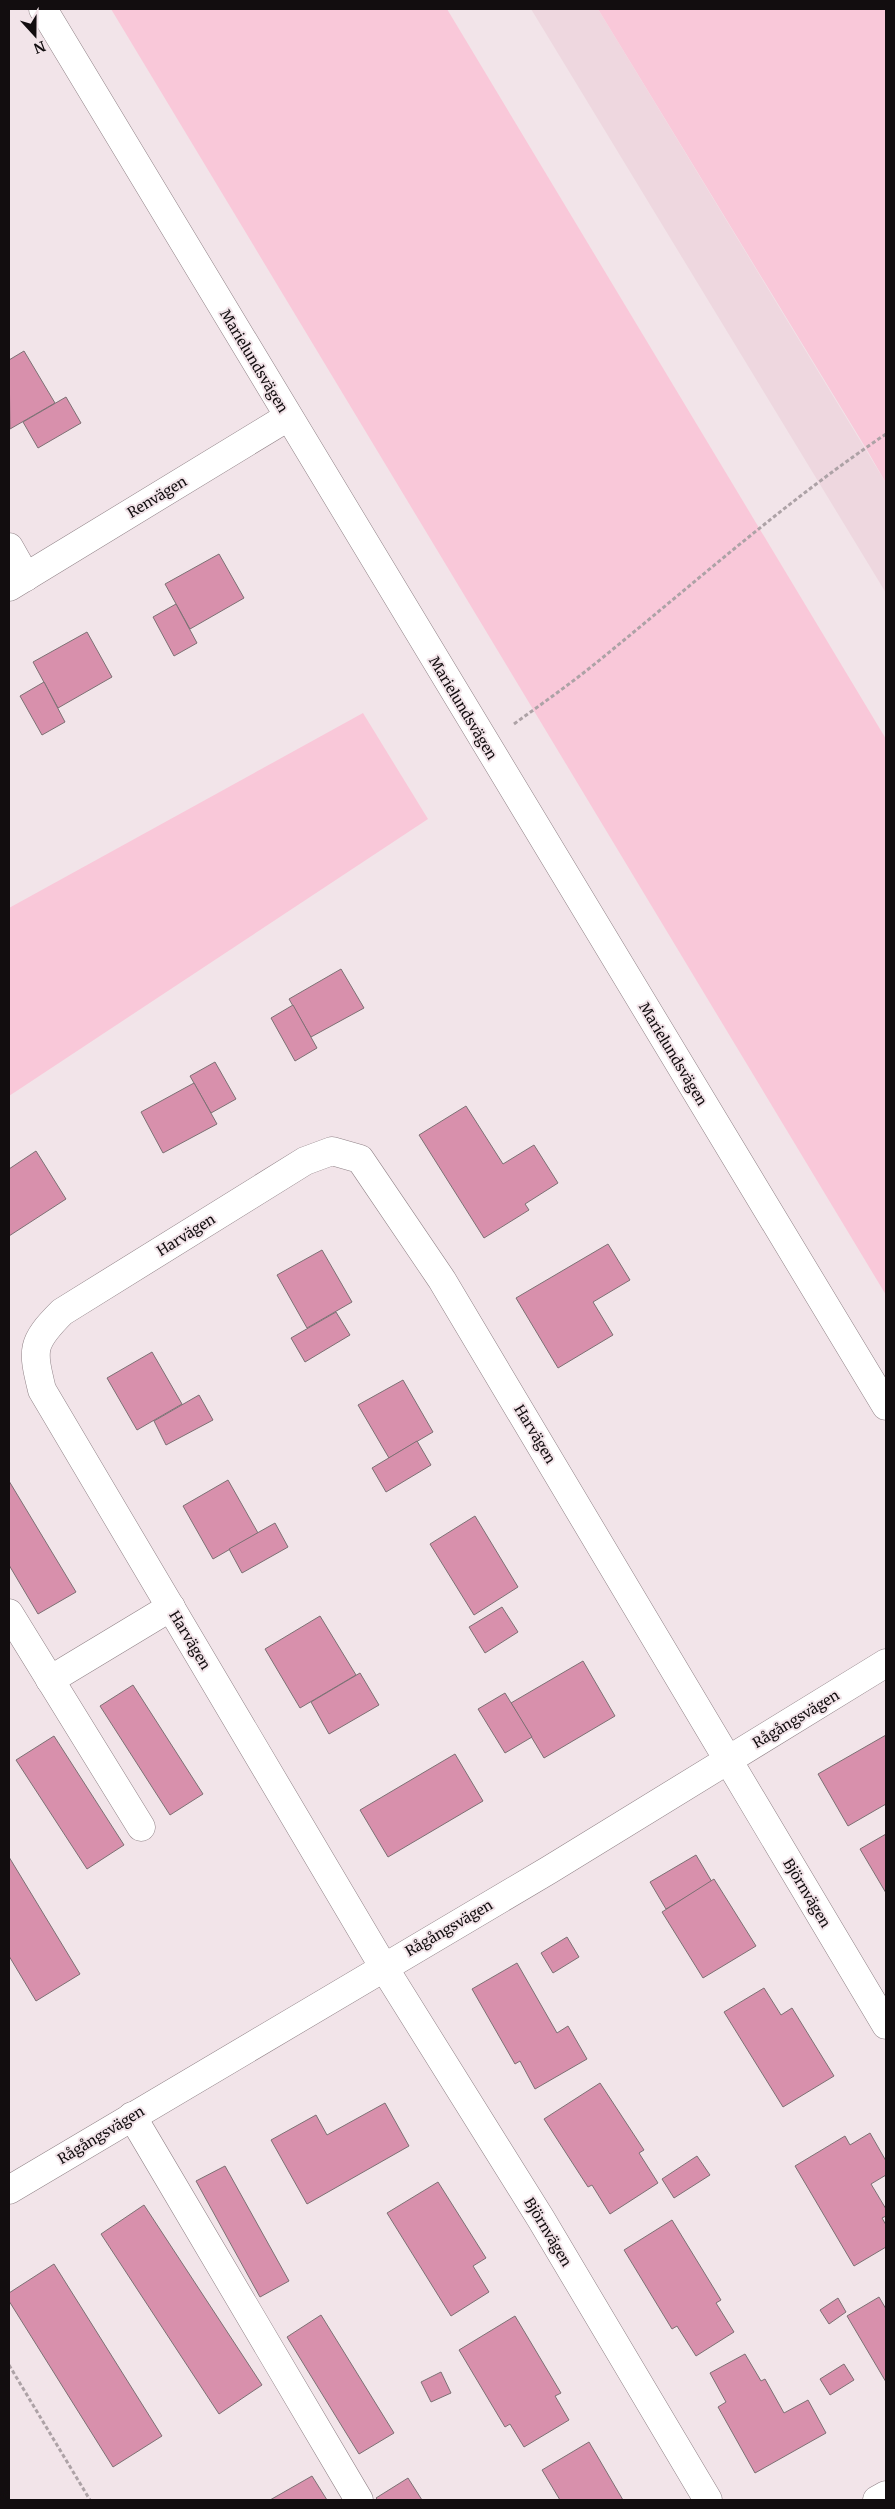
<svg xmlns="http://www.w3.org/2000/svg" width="895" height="2509" viewBox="0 0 895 2509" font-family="Merriweather,serif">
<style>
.built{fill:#eed7df}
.green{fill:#f9c8d9}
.building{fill:#d890ac;stroke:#7d7074}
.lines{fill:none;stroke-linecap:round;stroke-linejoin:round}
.minor-casing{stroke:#908287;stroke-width:29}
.path{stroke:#ada2a6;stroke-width:3;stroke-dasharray:4 2.5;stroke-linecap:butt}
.minor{stroke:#fff;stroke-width:28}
.labels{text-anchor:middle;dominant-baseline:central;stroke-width:4;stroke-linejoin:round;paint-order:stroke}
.street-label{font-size:14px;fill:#120d0f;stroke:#f2e4e9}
</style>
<rect width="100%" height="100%" fill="#f2e4e9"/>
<polygon class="built" points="531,9 598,9 886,483 886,593"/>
<g class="green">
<polygon points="111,9 447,9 886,739 886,1295"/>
<polygon points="598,9 886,9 886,483 867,450"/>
<polygon points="363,713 428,819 9,1096 9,908"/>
</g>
<g class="building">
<polygon points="24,351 55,403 10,429 9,360"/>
<polygon points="66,397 81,423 38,448 23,422"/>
<polygon points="219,554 244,598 190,629 165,584"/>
<polygon points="176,604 197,643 174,656 153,617"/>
<polygon points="87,632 112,677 58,708 33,662"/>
<polygon points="44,682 65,722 42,735 20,696"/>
<polygon points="341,969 364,1008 311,1037 289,999"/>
<polygon points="293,1005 317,1048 295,1061 271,1018"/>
<polygon points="215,1062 236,1099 211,1113 190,1076"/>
<polygon points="194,1083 217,1124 163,1153 141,1112"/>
<polygon points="466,1106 503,1164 534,1145 558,1183 525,1204 529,1210 484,1238 419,1135"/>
<polygon points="36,1151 66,1199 9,1236 9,1169"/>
<polygon points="608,1244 630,1280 593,1302 613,1335 558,1368 516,1298"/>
<polygon points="322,1250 352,1302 307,1328 277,1275"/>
<polygon points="336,1312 350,1335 305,1362 291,1338"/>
<polygon points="152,1352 182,1404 137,1430 107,1378"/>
<polygon points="403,1380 433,1432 389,1458 358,1405"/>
<polygon points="199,1395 213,1420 166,1445 154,1421"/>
<polygon points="417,1441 431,1465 386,1492 372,1468"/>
<polygon points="228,1480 258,1533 213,1559 183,1506"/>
<polygon points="9,1481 76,1592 38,1614 9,1565"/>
<polygon points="475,1516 518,1587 474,1615 430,1544"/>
<polygon points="275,1523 288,1547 242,1573 229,1549"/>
<polygon points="502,1607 518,1632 485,1653 469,1627"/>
<polygon points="320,1616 356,1675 300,1708 265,1649"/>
<polygon points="583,1661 615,1716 544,1758 511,1703"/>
<polygon points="360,1673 379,1705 329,1734 311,1702"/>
<polygon points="133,1685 203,1794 170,1815 100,1706"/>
<polygon points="505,1693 532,1737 505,1753 478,1709"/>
<polygon points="886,1735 886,1804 848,1826 818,1774"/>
<polygon points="54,1736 124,1845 87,1869 16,1760"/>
<polygon points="455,1754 483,1801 388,1857 360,1810"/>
<polygon points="886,1834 886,1893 860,1849"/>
<polygon points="696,1855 712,1882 666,1909 650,1882"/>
<polygon points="9,1857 80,1974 36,2001 9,1956"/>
<polygon points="714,1879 756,1946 703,1978 662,1912"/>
<polygon points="567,1937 579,1957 553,1973 541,1953"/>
<polygon points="517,1963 557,2033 568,2026 587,2059 535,2089 520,2061 515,2064 472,1989"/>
<polygon points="764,1988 781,2015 792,2008 834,2076 783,2107 724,2012"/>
<polygon points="600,2083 644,2150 639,2153 658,2183 610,2214 592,2185 588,2187 544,2119"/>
<polygon points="385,2103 409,2146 307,2204 271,2140 316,2115 327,2135"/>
<polygon points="870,2133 886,2161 886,2175 871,2184 886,2209 886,2216 882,2218 886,2225 886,2247 854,2266 795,2166 845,2136 850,2145"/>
<polygon points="697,2156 710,2175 674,2198 662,2179"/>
<polygon points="225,2166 289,2281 260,2297 196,2181"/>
<polygon points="438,2182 486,2258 473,2266 489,2292 451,2316 387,2213"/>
<polygon points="144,2205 262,2385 219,2414 101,2234"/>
<polygon points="672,2220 721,2300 716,2303 734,2332 696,2356 677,2326 672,2329 624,2250"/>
<polygon points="54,2264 162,2436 113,2467 9,2301 9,2293"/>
<polygon points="879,2297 886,2309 886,2382 847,2316"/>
<polygon points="838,2298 846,2312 829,2324 820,2310"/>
<polygon points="321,2315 394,2433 359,2454 287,2337"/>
<polygon points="515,2316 561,2393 555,2396 569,2420 524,2447 510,2424 505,2427 459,2350"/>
<polygon points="745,2354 761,2381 765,2379 784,2413 808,2400 826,2433 755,2473 718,2407 726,2402 710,2373"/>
<polygon points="844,2364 854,2380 830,2395 820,2379"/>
<polygon points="441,2372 451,2393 431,2402 421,2382"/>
<polygon points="589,2442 623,2500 560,2500 542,2470"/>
<polygon points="312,2476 327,2500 270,2500"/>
<polygon points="408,2478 422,2500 378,2500 376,2498"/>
</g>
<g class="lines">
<defs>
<g id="minor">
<polyline points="43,9 886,1406"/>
<polyline points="9,547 26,577"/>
<polyline points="9,587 288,417"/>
<polyline points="9,1613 141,1827"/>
<polyline points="50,1680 171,1607"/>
<polyline points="132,2116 359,2500"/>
<polyline points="9,2190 549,1870 886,1663"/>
<path d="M708 2500 541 2219 383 1966 42 1390C32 1349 31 1343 62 1312L305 1161 332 1151 360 1159 442 1280 886 2025"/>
<polyline points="877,2500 886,2495"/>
</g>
</defs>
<use href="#minor" class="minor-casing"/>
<g class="path">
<path d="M514 724C540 705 566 687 591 667 689 588 782 504 886 434"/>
<polyline points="9,2365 90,2500"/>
</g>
<use href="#minor" class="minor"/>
</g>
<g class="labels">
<g class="street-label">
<text transform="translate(254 361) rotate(59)">Marielundsvägen</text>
<text transform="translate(157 497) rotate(-31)">Renvägen</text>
<text transform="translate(463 708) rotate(59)">Marielundsvägen</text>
<text transform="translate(673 1054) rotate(59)">Marielundsvägen</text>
<text transform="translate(186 1235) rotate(-32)">Harvägen</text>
<text transform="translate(535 1434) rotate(59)">Harvägen</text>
<text transform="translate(190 1640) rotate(59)">Harvägen</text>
<text transform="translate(796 1719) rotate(-31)">Rågångsvägen</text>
<text transform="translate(807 1893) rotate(59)">Björnvägen</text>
<text transform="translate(449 1928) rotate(-30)">Rågångsvägen</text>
<text transform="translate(101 2135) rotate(-31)">Rågångsvägen</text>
<text transform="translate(548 2232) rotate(59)">Björnvägen</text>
</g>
</g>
<rect width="895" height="2509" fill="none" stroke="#120d0f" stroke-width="20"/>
<g transform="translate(35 35) rotate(159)" stroke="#f2e4e9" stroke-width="4" paint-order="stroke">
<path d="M0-4L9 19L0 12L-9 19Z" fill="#120d0f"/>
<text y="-8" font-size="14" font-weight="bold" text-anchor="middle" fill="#120d0f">N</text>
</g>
</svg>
